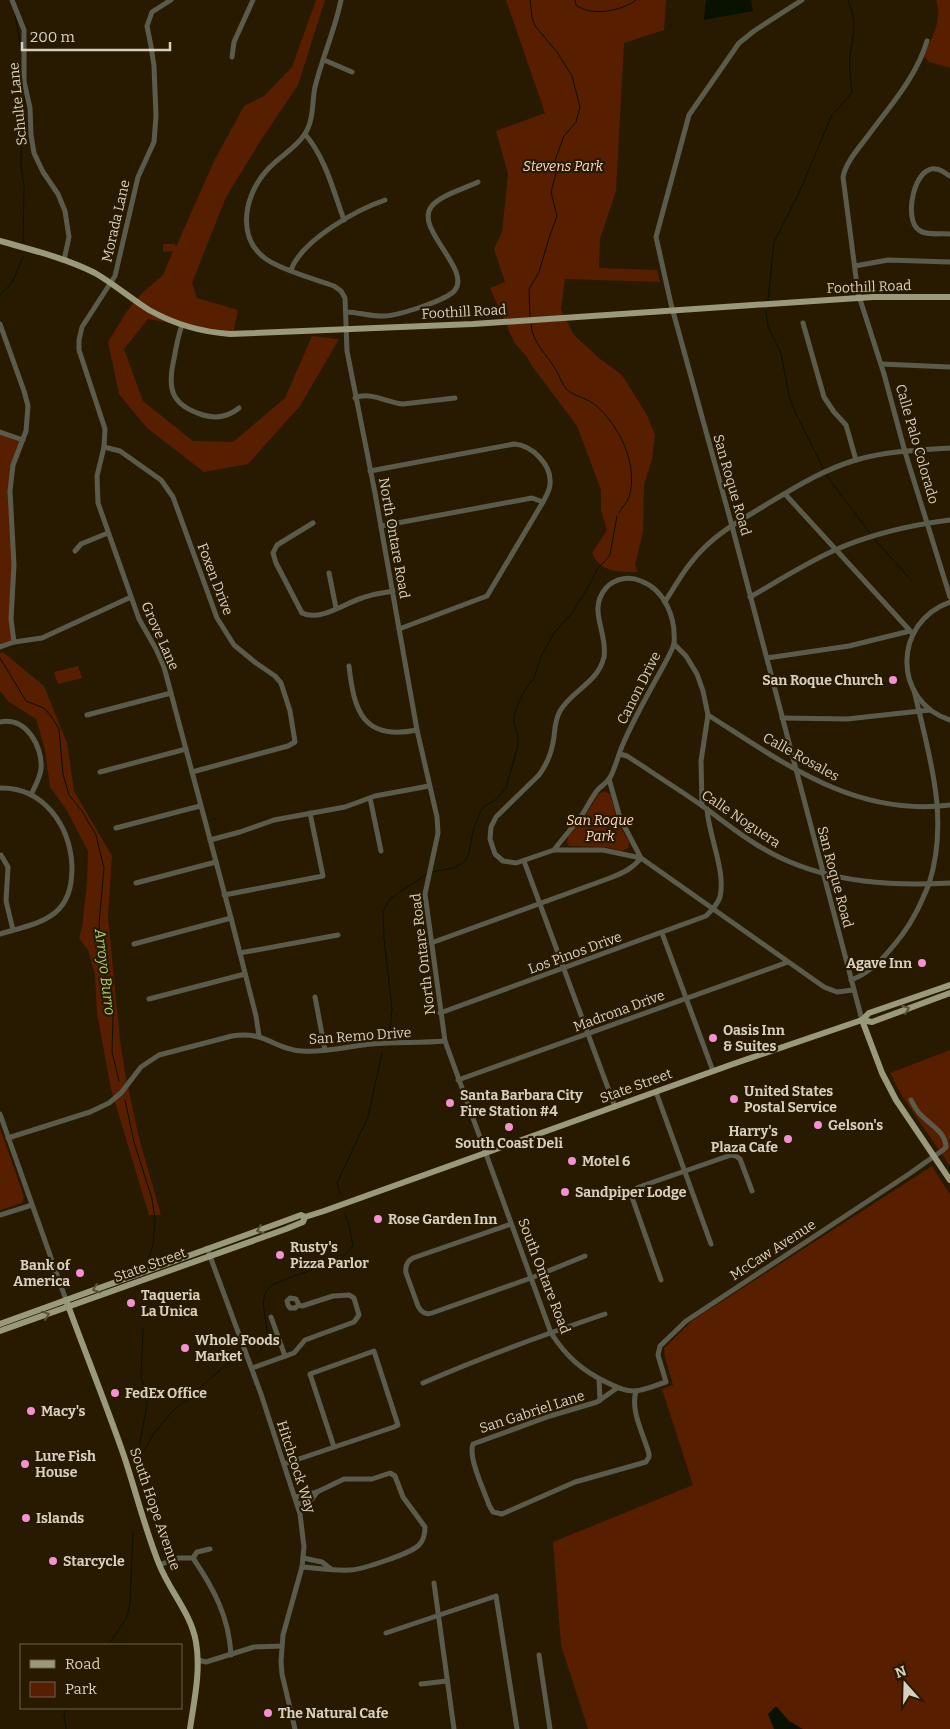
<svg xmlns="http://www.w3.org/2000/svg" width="950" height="1729" viewBox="0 0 950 1729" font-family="Bitter,serif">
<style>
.green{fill:#581e00}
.water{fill:#091101}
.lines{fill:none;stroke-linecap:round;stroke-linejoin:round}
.stream{stroke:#091101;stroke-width:1}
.minor{stroke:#5b5b4c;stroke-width:5}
.major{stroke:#9a997c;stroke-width:6}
.oneway{stroke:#5b5338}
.poi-dot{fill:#f591d2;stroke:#271a00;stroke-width:2}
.labels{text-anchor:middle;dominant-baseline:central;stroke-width:4.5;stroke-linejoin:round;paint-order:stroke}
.street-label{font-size:14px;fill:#d8d0bf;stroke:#271a00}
.park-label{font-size:14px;font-style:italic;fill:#fed5c4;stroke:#271a00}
.poi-label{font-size:14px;font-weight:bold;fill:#d8d0bf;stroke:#271a00;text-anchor:start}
.water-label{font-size:15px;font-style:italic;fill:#a9ce70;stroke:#271a00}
</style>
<rect width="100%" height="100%" fill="#271a00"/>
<g class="green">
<polygon points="316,0 325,0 298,85 261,140 226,197 192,283 197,298 238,310 233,334 148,319 124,349 143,401 193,441 233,442 285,398 312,336 339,339 300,406 248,464 204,472 147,428 119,394 108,342 127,311 142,293 163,275 173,251 163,252 163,244 175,244 176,247 214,161 244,106 264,96 292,67"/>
<path d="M506 0H666L664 30 624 43 616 191 600 239 599 268 657 270 660 282 565 279 561 310 574 335 599 358 622 375 647 415 655 435 652 459 644 485 643 532 635 565 638 572C619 572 601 573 592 553L607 530 601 510V490L577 426 532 366 527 357 514 342 490 288 505 282 494 249 502 232 508 174 496 131 545 113Z"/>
<path d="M936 0H950V68L929 62 924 56C932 37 943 20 936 0Z"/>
<polygon points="0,432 23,440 11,477 14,565 11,608 14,642 0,647"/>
<polygon points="3,652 44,686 67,743 74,791 112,856 108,917 120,1040 125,1073 139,1138 161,1215 149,1215 111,1089 97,1013 95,975 88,950 79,938 82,928 87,883 88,851 66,809 50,787 45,750 36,719 9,702 0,691 0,653"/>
<polygon points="78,666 82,678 58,684 54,672"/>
<polygon points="604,791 610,794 618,822 629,842 628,848 622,851 606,847 569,846 567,842 568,837 586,815 598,795"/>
<polygon points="950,1050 950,1166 902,1096 890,1073"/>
<polygon points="0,1128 24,1197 22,1203 0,1210"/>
<polygon points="932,1166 950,1195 950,1729 588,1729 561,1645 553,1542 693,1485 662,1389 673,1385 665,1358 664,1348 693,1320"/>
</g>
<g class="water">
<polygon points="706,0 751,0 753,11 704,20"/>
<polygon points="775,1707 777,1707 789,1721 803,1729 774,1729 768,1714"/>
</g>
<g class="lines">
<g class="stream">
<polyline points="530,0 532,18 535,26 557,52 572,76 580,107 576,122 564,136 554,163 556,173 551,192 557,216 549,238 539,272 529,289 530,317"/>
<path d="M575 0 576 5C591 17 622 11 636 0"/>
<polyline points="15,14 21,49"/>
<polyline points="23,243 24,186 21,165 22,121 25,97"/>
<polyline points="0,295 12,283 23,257"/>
<path d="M768 300 774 242 798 195 832 115 852 93C851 81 849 69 850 57 853 32 858 25 848 0"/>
<polyline points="766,311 768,327 781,353 789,396 796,414 823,468"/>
<path d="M531 324C532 343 547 354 556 370 560 376 562 385 567 390 573 395 586 398 594 404 619 424 639 465 629 497 627 503 622 507 619 513"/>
<polyline points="826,475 870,533"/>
<polyline points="875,540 912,581"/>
<polyline points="0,658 26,701 44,708 51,716 59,729 63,774 69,795 82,811 96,835 100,852 104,868 99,924 104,969 111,997 113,1017 112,1052 119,1081"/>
<polyline points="432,872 454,868 465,861 468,856 474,828 481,810 484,806 494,801 501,794 506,788 518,745 518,736 514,723 514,715 517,706 525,690 534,678 541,656 554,633 572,613 590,584 597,569 605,561 610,555 617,516"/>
<polyline points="390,1029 392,1009 384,939 383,911 391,898 428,873"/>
<polyline points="125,1100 134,1142 152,1199 155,1219 153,1245 148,1261"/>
<polyline points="340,1194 337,1183 368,1117 382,1053"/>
<path d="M256 1355C282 1333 251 1305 270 1287 275 1282 309 1271 318 1268 323 1267 331 1266 336 1263 342 1259 348 1251 353 1246L350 1229 345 1214"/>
<polyline points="137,1458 147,1405 146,1391 141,1377 143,1329"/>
<polyline points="137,1459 146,1448 154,1433 174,1410 226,1365 238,1359"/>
<polyline points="108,1645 126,1619 130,1604 133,1532"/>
<polyline points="66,1729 64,1715 67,1708"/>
</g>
<g class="minor">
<polyline points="12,0 24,30 24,81 30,108 31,135 34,153 43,172 58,194 65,211 69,237 64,260"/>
<polyline points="171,0 152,12 147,26 151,46 154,66 156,116 154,142 138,177 115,276 82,327 79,340 79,350 105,429 104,447 97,476 98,503 139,619 156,649 164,667 231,918 256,1016 259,1036"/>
<path d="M341 0C335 30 322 58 315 87 312 101 314 115 308 128 300 146 281 155 268 169 245 193 235 237 266 259 281 270 315 279 334 286L341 291 345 298 347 351 375 493 417 730 437 817 438 833 425 894 445 1041 551 1333C566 1356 582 1371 608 1383 616 1387 624 1391 633 1391 644 1391 656 1385 666 1382L658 1355 660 1346 686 1321 909 1174 943 1150 946 1147C945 1132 932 1126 922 1116 917 1112 914 1106 911 1100"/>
<polyline points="802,0 754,31 739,43 689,115 656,237 671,304 732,526 862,1020"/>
<path d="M927 41C916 78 889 107 867 137 858 149 846 162 843 177L858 293 884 374 905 452 950 597"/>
<polyline points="232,57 234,42 253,0"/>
<polyline points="324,60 352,72"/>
<path d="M305 134C326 159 333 190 344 220"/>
<path d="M950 176C946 174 941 169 936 169 914 165 903 220 919 230 926 236 941 233 950 234"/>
<polyline points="855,266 888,260 950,262"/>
<path d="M291 270C302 240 356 210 385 200"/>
<path d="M346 312C359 312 371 317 384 316 397 316 448 300 455 290 471 269 415 229 431 207 440 195 464 189 478 182"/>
<polyline points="803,323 824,397 834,412 846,425 856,460"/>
<polyline points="0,324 24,391 28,406 26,431 13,465 10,491 14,565 11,619 14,642"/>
<path d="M182 325C178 336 176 347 174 359 167 389 171 405 203 415 216 419 228 417 239 408"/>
<polyline points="881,364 950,367"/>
<path d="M355 398C370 391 388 403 403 404L455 398"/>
<polyline points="0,432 23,440"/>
<polyline points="104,447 120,451 161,480 173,497 217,618 234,645 256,663 275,676 281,683 290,711 295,742 288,746 192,772"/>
<path d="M370 471 514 444C532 445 552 465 550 484 550 490 546 496 543 502L487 596 399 629"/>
<polyline points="785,494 913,634"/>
<path d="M313 523 277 545 273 553 276 563 302 613C320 622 345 603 362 598 372 594 383 593 393 591"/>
<polyline points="381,526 532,498 543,502"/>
<polyline points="75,551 81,544 108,533"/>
<polyline points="329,573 336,608"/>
<path d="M750 597C778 581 806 563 835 550 871 534 911 525 950 520"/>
<path d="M665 602C676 584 687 565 702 550 720 531 743 519 764 506 794 488 822 470 856 460 886 451 919 450 950 448"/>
<path d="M950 602C893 622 892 701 950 720"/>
<polyline points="674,644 686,656 697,674 703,691 708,715 701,761 702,806"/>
<polyline points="0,647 14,642 42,638 131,597"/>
<polyline points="767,658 849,646 910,631"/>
<path d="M349 666C354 711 363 741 417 730"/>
<polyline points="87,715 171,693"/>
<path d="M708 715C784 763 854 817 950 805"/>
<polyline points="782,718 847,719 930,710"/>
<path d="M0 722C26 716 43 747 41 769 40 778 35 786 31 795"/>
<path d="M620 754 627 756 641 765C663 780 686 794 708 810 731 827 755 846 781 858 834 883 893 886 950 883"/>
<polyline points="100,772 186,749"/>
<path d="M0 788C44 787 70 826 72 866 72 882 70 897 59 909 45 924 19 928 0 934"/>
<polyline points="370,798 381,851"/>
<polyline points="116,828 200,806"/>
<polyline points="210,840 240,832 274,820 345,807 375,796 429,786"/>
<path d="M554 850C563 838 573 827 582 815 587 807 591 799 596 792 599 787 606 784 609 779 614 773 619 752 623 744 632 723 643 703 654 683 658 675 673 651 674 643 676 618 665 590 641 581 629 576 615 578 606 588 587 610 608 632 604 657 598 683 572 690 560 711 555 720 555 728 554 737 552 752 548 763 539 775L496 817 491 827 490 839 495 854 503 861 516 863 554 850H603L641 858 824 987 837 992 853 990"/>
<polyline points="1,855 8,867 6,901 13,930"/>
<polyline points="524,861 615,1107"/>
<polyline points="136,883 216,862"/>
<polyline points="224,895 323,876 310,813"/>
<polyline points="662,933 713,1071"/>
<path d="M431 943 610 878C623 873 632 869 641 858L620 818 609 779"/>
<polyline points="134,944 231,918"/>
<polyline points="240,953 338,935"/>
<path d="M851 980C873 972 888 953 902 935 914 919 921 903 929 884 950 817 929 756 914 690"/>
<polyline points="315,997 325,1050"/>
<polyline points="149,999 245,974"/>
<path d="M440 1013 706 916C711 911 718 904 720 897 726 871 709 837 707 809"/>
<polyline points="458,1080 788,962"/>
<polyline points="656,1092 711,1244"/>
<polyline points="0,1114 66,1300"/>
<path d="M8 1138 90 1112 109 1103 121 1093 141 1067 159 1055 232 1036C265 1030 275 1050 302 1051 325 1053 349 1046 371 1044 396 1042 420 1043 445 1041"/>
<polyline points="0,1215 32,1205"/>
<path d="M511 1224 413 1258C407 1261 405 1266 406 1273L418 1306C421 1312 426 1315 432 1313L531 1278 585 1256"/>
<polyline points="207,1248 261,1394 300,1514 304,1547 302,1567 283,1635 281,1661 282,1674 295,1729"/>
<path d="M661 1280 633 1200C631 1195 633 1190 639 1187L731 1155 736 1156 740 1159 752 1191"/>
<polyline points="271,1317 285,1356"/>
<polyline points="252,1368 294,1353 305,1340 354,1322 359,1315 354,1298 349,1295 333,1296 302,1306 299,1305 296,1299 290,1298 287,1301 288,1305 290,1308 295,1308 299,1305"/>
<polyline points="599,1379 600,1400"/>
<path d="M423 1383C482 1357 543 1335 605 1314"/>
<path d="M617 1388 597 1402 550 1416 473 1444C468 1458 484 1490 489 1505L493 1512 502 1514 575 1482 646 1462 649 1457V1454C644 1435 630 1411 636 1391"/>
<polyline points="284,1464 394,1427 398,1425 374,1351 310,1374 334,1447"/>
<path d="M296 1497 317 1492 344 1479H372L390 1473 395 1476 403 1497 425 1527C425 1534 424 1540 419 1545 412 1553 361 1570 350 1570 334 1571 318 1568 302 1567"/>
<polyline points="298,1504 312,1499 317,1492"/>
<polyline points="193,1558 197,1552 210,1549"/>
<polyline points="303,1558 322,1562 331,1569"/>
<path d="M159 1565 178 1558H193C214 1589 229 1617 231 1655"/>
<polyline points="434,1583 454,1729"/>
<polyline points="386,1633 496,1596 517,1729"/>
<polyline points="539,1655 550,1729"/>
<polyline points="198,1660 206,1662 254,1647 282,1646"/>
<polyline points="421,1684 447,1681"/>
</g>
<g class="major">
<path d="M0 241C32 250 65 258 95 273 114 284 130 298 149 310 174 324 201 332 230 334L473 324 873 297H950"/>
<polyline points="862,1020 882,1073 896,1100 950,1180"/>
<polyline points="862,1020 872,1022 950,993"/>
<path d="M66 1300C85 1352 106 1404 124 1456 136 1492 145 1529 159 1564 170 1592 191 1613 196 1642 201 1671 194 1701 190 1729"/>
<polyline points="0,1324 282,1222 301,1215 305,1217 324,1211 733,1064 862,1020 869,1013 950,985"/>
<polyline points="0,1331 286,1229 303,1222 305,1217"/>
</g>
</g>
<defs><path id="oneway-chevron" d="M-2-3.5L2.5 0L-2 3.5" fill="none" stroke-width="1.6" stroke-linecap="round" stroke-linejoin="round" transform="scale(1.25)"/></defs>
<g class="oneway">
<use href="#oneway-chevron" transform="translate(906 1009) rotate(-20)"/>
<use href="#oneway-chevron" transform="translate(260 1230) rotate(160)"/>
<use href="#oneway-chevron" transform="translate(96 1289) rotate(160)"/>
<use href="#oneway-chevron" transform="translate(46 1315) rotate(-19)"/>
</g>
<g class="poi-dot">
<circle cx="893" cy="680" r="5"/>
<circle cx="922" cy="963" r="5"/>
<circle cx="713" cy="1038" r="5"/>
<circle cx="734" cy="1099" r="5"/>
<circle cx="450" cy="1103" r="5"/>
<circle cx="818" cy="1125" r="5"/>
<circle cx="509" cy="1127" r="5"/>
<circle cx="788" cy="1139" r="5"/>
<circle cx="572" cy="1161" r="5"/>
<circle cx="565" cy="1192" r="5"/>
<circle cx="378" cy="1219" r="5"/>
<circle cx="280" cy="1255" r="5"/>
<circle cx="80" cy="1273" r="5"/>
<circle cx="131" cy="1303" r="5"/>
<circle cx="185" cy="1348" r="5"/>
<circle cx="115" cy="1393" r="5"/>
<circle cx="31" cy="1411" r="5"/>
<circle cx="25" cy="1464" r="5"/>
<circle cx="26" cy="1518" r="5"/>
<circle cx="53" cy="1561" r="5"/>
<circle cx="268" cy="1713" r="5"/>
</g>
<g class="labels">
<g class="street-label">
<text transform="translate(18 104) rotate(-96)">Schulte Lane</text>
<text transform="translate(116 221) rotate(-77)">Morada Lane</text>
<text transform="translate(869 287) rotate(-2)">Foothill Road</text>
<text transform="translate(464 312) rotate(-3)">Foothill Road</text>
<text transform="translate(917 444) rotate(74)">Calle Palo Colorado</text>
<text transform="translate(732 485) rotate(74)">San Roque Road</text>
<text transform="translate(394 538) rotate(80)">North Ontare Road</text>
<text transform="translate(215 579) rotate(69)">Foxen Drive</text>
<text transform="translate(160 636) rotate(66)">Grove Lane</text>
<text transform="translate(639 688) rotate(-63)">Canon Drive</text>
<text transform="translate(801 757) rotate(29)">Calle Rosales</text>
<text transform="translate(741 819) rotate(34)">Calle Noguera</text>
<text transform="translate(835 877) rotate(75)">San Roque Road</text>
<text transform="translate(575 953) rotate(-20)">Los Pinos Drive</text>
<text transform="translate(423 954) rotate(-97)">North Ontare Road</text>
<text transform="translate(619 1011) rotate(-20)">Madrona Drive</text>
<text transform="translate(360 1036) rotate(-4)">San Remo Drive</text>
<text transform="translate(636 1086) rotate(-20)">State Street</text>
<text transform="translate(773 1250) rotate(-33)">McCaw Avenue</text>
<text transform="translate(150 1265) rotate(-20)">State Street</text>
<text transform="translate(544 1276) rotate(69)">South Ontare Road</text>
<text transform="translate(532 1412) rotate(-18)">San Gabriel Lane</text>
<text transform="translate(296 1467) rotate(72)">Hitchcock Way</text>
<text transform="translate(155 1509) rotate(71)">South Hope Avenue</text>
</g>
<g class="park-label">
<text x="563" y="166">Stevens Park</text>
<text x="600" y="820">San Roque<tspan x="600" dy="16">Park</tspan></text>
</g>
<g class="poi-label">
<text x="883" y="680" text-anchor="end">San Roque Church</text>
<text x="912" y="963" text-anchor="end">Agave Inn</text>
<text x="723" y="1030">Oasis Inn<tspan x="723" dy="16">&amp; Suites</tspan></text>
<text x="744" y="1091">United States<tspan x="744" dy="16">Postal Service</tspan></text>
<text x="460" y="1095">Santa Barbara City<tspan x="460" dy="16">Fire Station #4</tspan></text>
<text x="828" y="1125">Gelson's</text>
<text x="778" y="1131" text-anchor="end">Harry's<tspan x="778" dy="16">Plaza Cafe</tspan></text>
<text x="509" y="1143" text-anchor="middle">South Coast Deli</text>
<text x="582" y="1161">Motel 6</text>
<text x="575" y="1192">Sandpiper Lodge</text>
<text x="388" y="1219">Rose Garden Inn</text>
<text x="290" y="1247">Rusty's<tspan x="290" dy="16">Pizza Parlor</tspan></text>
<text x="70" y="1265" text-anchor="end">Bank of<tspan x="70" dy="16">America</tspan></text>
<text x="141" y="1295">Taqueria<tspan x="141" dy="16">La Unica</tspan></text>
<text x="195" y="1340">Whole Foods<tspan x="195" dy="16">Market</tspan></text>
<text x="125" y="1393">FedEx Office</text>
<text x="41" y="1411">Macy's</text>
<text x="35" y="1456">Lure Fish<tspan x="35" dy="16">House</tspan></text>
<text x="36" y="1518">Islands</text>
<text x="63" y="1561">Starcycle</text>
<text x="278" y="1713">The Natural Cafe</text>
</g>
<g class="water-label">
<text transform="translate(105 972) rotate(83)">Arroyo Burro</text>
</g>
</g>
<rect x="20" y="1644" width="162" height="65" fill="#271a00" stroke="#6e634c"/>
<rect x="30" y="1660" width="25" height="8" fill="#9a997c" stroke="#6e634c"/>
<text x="65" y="1669" font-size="15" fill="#d8d0bf">Road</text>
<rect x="30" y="1682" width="25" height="15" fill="#581e00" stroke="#6e634c"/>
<text x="65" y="1694" font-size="15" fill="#d8d0bf">Park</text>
<g transform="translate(905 1684) rotate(340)" stroke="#271a00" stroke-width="4" paint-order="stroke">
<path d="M0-4L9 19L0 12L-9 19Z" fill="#d8d0bf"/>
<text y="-8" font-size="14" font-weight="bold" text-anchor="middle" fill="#d8d0bf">N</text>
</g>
<path d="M22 42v8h148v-8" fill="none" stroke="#d8d0bf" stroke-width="2.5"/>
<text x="30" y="42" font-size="15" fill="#d8d0bf" stroke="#271a00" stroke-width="4" paint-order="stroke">200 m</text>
</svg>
